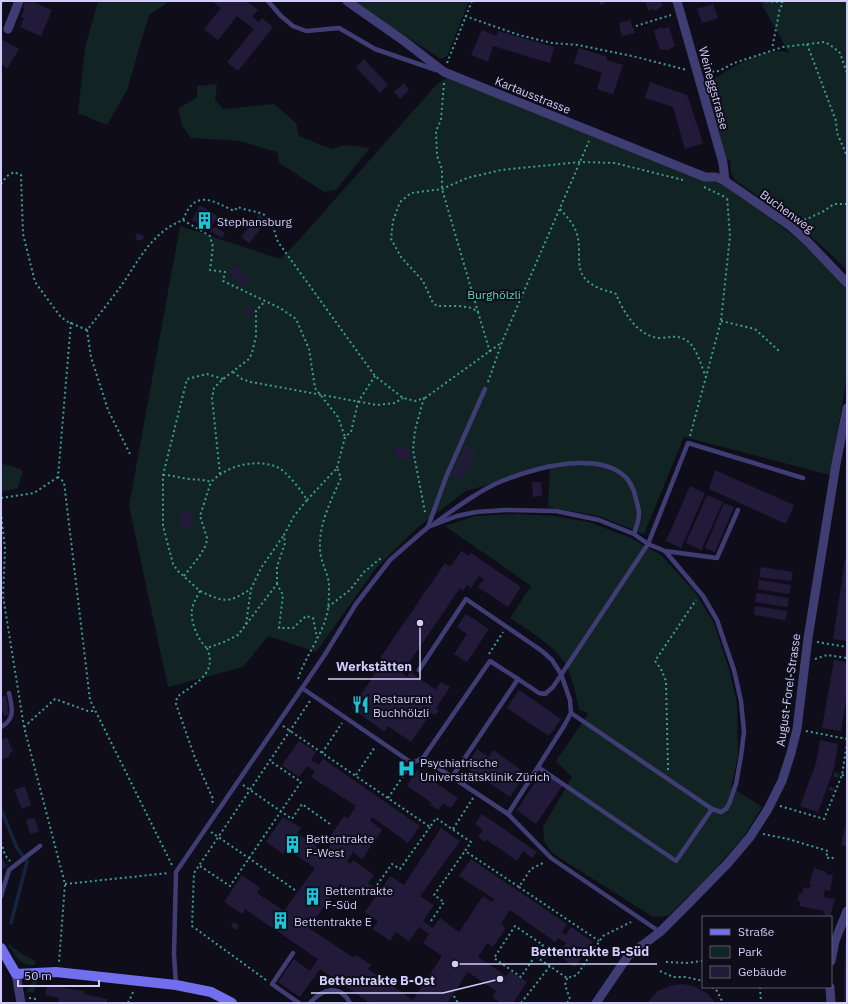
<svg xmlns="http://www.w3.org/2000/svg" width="848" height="1004" viewBox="0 0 848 1004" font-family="'IBM Plex Sans',sans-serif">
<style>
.green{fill:#112323}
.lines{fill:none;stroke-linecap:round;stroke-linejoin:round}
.stream{stroke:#12243e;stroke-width:3.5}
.building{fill:#211b39;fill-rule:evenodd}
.path{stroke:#3a9f99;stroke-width:2;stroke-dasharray:2 3;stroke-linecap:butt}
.lane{stroke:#3f3d74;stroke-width:4.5}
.street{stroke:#3f3d74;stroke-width:9}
.secondary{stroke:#716fee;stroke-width:10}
.labels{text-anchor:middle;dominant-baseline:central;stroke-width:4;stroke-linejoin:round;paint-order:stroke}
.street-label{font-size:12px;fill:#d1ccf9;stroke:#0f0d1a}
.poi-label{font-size:12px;fill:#d1ccf9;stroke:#0f0d1a;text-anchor:start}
.park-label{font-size:12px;fill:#62cfb3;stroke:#0f0d1a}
.leader{fill:none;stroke:#d1ccf9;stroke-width:1.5}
.callout-dot{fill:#d1ccf9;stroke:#0f0d1a;stroke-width:1.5}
.callout-label{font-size:13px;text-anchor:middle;font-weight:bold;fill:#d1ccf9;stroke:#0f0d1a;stroke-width:4;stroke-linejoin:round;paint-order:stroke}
</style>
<rect width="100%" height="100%" fill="#0f0d1a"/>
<g class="green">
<polygon points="98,1 170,1 149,15 127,90 107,125 78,113 85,48"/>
<polygon points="351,1 469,1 447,56 441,59"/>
<path d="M760 1H847V270C813 235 775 208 735 180L731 172 730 160H726L705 87C718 74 761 49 780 51 783 51 786 52 789 53Z"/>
<polygon points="447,78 710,181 733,188 811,250 847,287 847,376 830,475 684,437 644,534 599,516 548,507 550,467 466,491 417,528 377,567 316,652 268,636 243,667 168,687 129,506 180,226 280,259 298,241 437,84"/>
<polygon points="217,84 215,100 223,109 274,104 296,123 299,136 332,149 346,145 370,148 336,190 324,192 279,163 277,152 240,141 191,138 182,125 178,109 197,97 197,86"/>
<polygon points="1,463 23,470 18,488 1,492"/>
<path d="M517 514 554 516 589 522 631 538 661 555 695 592 714 623 729 669 737 703 738 756 731 787 762 807 744 836 705 880 668 916 653 917 552 853 544 841 543 827 572 777 556 761 588 714 579 709C575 692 572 673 562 659 549 642 527 630 510 618L531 586 445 526 475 516Z"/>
<path d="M9 944 19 952 35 961 36 965C22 968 15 956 8 945Z"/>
<polygon points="35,979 38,979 34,993 27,992 29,986"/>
</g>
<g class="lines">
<polyline class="stream" points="1,809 17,848 27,862 11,923"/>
</g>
<g class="building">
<polygon points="1,1 4,1 1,10"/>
<polygon points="30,1 52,10 41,36 20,27 24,18 21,17 25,8 23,8 25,2 29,3"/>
<polygon points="212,1 246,1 258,10 252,17 259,22 262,18 273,27 238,71 227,62 254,29 237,16 218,40 204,29 221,8"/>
<polygon points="599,1 605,1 605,4 600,5"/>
<polygon points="645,1 661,1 663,6 654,11 653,9 648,10"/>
<polygon points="713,4 718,18 702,23 697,9"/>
<polygon points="630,20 635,33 621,36 619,23"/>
<polygon points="662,27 663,29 669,27 675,46 666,51 666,49 660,50 654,31"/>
<polygon points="482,30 496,36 498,31 554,47 550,63 493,46 488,62 471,55"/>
<polygon points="1,39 19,49 7,69 1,63"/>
<polygon points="579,48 607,57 607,60 623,65 613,94 597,89 602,73 574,63"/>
<polygon points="364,59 388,85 380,93 356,67"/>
<polygon points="650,82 687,95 703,143 685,149 673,107 645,98"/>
<polygon points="404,83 409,90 400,99 394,92"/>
<polygon points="200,205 218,216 211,227 214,228 215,227 225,233 222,238 192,220"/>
<polygon points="259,215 267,221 249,243 241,237"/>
<polygon points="137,233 144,236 142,241 135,239"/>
<polygon points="236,265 250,281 242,288 228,272"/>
<polygon points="250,304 254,308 248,316 243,313"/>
<polygon points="465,445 475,450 462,480 452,475"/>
<polygon points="396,446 412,450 408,461 393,457"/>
<polygon points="715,470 794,505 786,524 709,489"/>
<polygon points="532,482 541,482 542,496 533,497"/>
<polygon points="690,486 705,493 681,548 666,541"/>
<polygon points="707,495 723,502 701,550 686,543"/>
<polygon points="724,503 734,507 715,552 705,548"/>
<polygon points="192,511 193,528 181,529 180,512"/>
<polygon points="461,551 469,556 471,553 521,587 508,607 478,587 484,579 479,576 471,588 467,585 463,591 460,588 402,673 407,677 410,672 436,690 441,682 450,687 436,708 439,710 435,715 431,713 411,742 388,726 384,732 352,708 384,660 380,658 445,563 450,567"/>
<polygon points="846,553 847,553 847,641 833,639"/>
<polygon points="761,567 793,572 791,581 759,577"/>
<polygon points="759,580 791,585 789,594 758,589"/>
<polygon points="757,593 789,598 787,607 755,602"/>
<polygon points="755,606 787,611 785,620 754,615"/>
<polygon points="466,614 489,629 467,662 454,654 467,634 457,627"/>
<polygon points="834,660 847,662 847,693 841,731 822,728"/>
<polygon points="519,690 561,719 549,736 507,708"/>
<polygon points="6,695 9,715 4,716 3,712 1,713 1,697"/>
<polygon points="7,737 13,752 9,753 10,756 1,760 1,740"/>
<polygon points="820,740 838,744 834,768 818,812 800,806 816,763"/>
<path d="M299 741 316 752 311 760 319 765 323 759 420 826 408 843 372 817 370 821 382 830 362 859 353 852 347 862 350 864 353 860 374 875 368 883 380 891 390 876 404 885 441 828 460 841 420 896 434 905 423 921 433 928 440 918 459 932 483 896 492 902 494 899 459 876 471 859 567 924 562 932 566 935 571 927 593 942 575 967 558 955 566 943 558 938 555 942 510 910 501 924 506 928 493 947 487 943 478 957 506 976 510 971 527 982 513 1003H501L492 997 496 991 468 972 447 1003H370L320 969 300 997 278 982 294 959 310 971 318 959 245 909 242 914 224 902 242 875 260 888 257 893 284 911 315 868 287 849 283 854 266 842 283 817 301 828 297 833 325 852 335 838 331 835 344 816 348 819 356 806 311 777 315 771 307 766 299 777 282 765ZM340 884 359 897 364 889 375 897 365 912 378 921 373 929 390 941 396 932 409 941 419 927 429 934 423 943 442 956 413 1000 368 969 371 965 356 955 354 958 309 928Z"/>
<polygon points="477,749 489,757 493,750 521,770 517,776 522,779 510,797 465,767"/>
<polygon points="417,770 458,798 451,808 443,803 438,810 430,805 432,803 407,786"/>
<polygon points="542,772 562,786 536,824 517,810"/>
<polygon points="835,772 840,774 838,778 833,776"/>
<polygon points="25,786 31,805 22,809 14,790"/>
<polygon points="830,786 834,788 833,791 828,790"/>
<polygon points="482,814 537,852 532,858 523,851 517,861 487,840 485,842 478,837 483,830 475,824"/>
<polygon points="32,818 35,819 39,831 30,834 26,820"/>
<polygon points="846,821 847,822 847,847 841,845"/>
<polygon points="1,857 7,866 1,870"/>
<polygon points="814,868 827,872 826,874 833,875 830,891 825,890 823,897 835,899 830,916 823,914 824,911 799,906 801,901 798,901 799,893 802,893 804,887 810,889 811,884 809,884"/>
<polygon points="234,922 239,926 236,930 231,926"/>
<polygon points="845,943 847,943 847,1003 844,1001"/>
<polygon points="683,984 696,987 708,994 715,1003 647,1003 658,991 670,986"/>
<polygon points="47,985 84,991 84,994 107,999 107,1003 58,1003 59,998 45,995"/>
</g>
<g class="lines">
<g class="path">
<polyline points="761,1 782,2 783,4 780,8 772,49"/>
<polyline points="465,16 519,35 552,43 578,45 632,56 687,70"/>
<polyline points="636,26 671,15"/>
<polyline points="807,44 836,121 837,133 847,156"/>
<polyline points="447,63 472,1"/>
<polyline points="707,72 719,71 734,63 783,47 825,42 833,47 840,53 847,73"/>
<polyline points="444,83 441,120 436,131 437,156 442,169 442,189 478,312"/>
<path d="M1 184 7 176 14 172 21 175 23 234 35 282 60 316 66 321 87 330C99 315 110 301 121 286 139 260 152 232 183 220 195 189 211 200 234 211L238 207C244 210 259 212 263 214 272 219 275 233 278 242L375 376 403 398 416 401 424 398 415 430 413 450 425 512"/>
<polyline points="704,187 727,198"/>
<path d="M560 209C567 217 574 224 577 234 583 254 571 274 595 286 601 290 609 291 616 294 623 311 637 336 659 338 669 338 676 334 686 340 697 347 701 366 706 377"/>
<polyline points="183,220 210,236 213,247 210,270 225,272 223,281 280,308 296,319 309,349 315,388 338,417 345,437"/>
<polyline points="799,220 807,219 824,211 834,204 847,204"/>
<polyline points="721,321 755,329 779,351"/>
<polyline points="71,322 58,477 64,482 90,700 172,865"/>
<polyline points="87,330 91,357 108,410 130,454"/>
<polyline points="490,352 478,312 472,308 459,306 437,306 433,303 423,281 401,257 391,239 393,221 400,202 411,193 442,189 467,178 501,170 580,162 615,163 683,180"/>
<polyline points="233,372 242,379 251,382 377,405 395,403 403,398"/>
<path d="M223 379 207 374 187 379 163 475V526L173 564 178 571 200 591C197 597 193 603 192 609 190 621 198 641 207 648L224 642 238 635 277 584 283 595 279 628H293L306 616 313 618 317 638"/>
<polyline points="488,382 502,342 589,141"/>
<polyline points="425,398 501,343"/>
<polyline points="690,436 721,321 730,236 727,197"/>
<polyline points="337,468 345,437 351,432 358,402 375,376"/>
<polyline points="220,474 212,398 214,388 223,379 249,359 252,353 256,336 256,311 265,301"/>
<path d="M163 475C172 475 180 478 189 479 197 480 203 479 211 482 227 466 252 459 275 466 286 470 301 490 307 500L337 468 341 478C331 501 319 523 320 548 320 561 328 573 329 584 329 592 329 601 328 609 324 634 306 654 298 679L299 681"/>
<polyline points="1,498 34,493 58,477"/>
<polyline points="1,512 5,549 3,596 24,727 65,884 59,962"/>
<polyline points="184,576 199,557 206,545 207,538 200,516 211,482"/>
<polyline points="277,584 277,567 285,543 284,535 294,516 307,500"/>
<path d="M200 591C225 603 228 603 251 589"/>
<polyline points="328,607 350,590 364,572 381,558"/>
<polyline points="246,624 251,589 261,568 284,535"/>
<polyline points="817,642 847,647"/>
<path d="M207 648C218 674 195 683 177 697L176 704 195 758 213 799 212 805"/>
<polyline points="489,654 503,632"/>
<polyline points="815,659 827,655 847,658"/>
<polyline points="283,726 430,827 436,818 471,842 465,851 519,887 531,869 545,862"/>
<polyline points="24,727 55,699 88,711 95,711"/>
<polyline points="806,731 847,739"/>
<polyline points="322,753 342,723"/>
<polyline points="668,770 666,681 661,669 655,661 696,600"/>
<polyline points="356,775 375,747"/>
<polyline points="842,775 847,776"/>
<polyline points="243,785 292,819 302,804 330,824"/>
<polyline points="388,798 408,769"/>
<polyline points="780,806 824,819 842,775 847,744"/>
<polyline points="453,829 473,798"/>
<polyline points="211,832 295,890"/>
<polyline points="763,834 788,839 828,851 826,857 831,859 834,857"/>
<polyline points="1,842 5,855 10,861"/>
<polyline points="200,866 230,886 301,782 270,761"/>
<polyline points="65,884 169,873"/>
<polyline points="377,885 392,864 400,869 430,827"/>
<polyline points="519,887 599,941"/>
<polyline points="431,921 444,902 434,895 465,851"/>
<polyline points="535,956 521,977 494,958 515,926 543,945 535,956 567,978 577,975 603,936 631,922"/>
<polyline points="666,962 686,963 703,961"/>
<polyline points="660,971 673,977 686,977 703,981"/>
<polyline points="567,978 565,985 570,999 567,1003"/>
<polyline points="266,980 192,926 194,873 310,701"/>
<polyline points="712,987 717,991 723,1003"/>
<polyline points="760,987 761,1003"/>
<polyline points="454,996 458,1003"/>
<polyline points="29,998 36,999"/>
<polyline points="128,1003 134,990"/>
<polyline points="521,1003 550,966"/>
</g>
<g class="lane">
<polyline points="268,1 281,16 293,26 306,31 339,28 375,49 436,70"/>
<path d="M435 523C456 508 478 491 502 481 538 466 626 442 636 499 637 503 639 509 639 514 639 520 636 528 634 534"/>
<polyline points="428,527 446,477 485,389"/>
<polyline points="665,551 717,558 738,510"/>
<polyline points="419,670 466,599 542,651 552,660 561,674 570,700 571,713 564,726 508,814"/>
<polyline points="518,679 539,693 545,694 553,687 648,544 688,443 803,478"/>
<polyline points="302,688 412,763 423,758 508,814 551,858 660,932"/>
<path d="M1 727C16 719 12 707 9 693"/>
<polyline points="423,758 490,661 518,679 452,777"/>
<polyline points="538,767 676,861 712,809"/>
<polyline points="1,896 9,870 40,846"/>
<polyline points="293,953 272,984 299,1003"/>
<polyline points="176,985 174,954 176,872 324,656 356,604 390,560 428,527 457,516 476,512 505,510 556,511 599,520 634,534 648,544 665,551 703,596 717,620 734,670 741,701 744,732 741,756 736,784 729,804 726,809 721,812 712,809 571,713"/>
<path d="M310 1003C322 989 340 983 350 1003"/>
</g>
<g class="street">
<polyline points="347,1 404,41 444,72 705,177 716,177 725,181 789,225 808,242 847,283"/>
<polyline points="677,1 723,163 725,181"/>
<polyline points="8,29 19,1"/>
<polyline points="831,961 835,941 847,911"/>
<polyline points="16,974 21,1003"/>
<polyline points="830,987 831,1003"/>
<polyline points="596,1003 628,956 660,932 690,902 728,863 750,837 768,809 782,781 791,753 797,729 808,638 836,464 847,408"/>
</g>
<polyline class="secondary" points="1,948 16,974 56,972 176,985 211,992 232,1003"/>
</g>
<defs>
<symbol id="building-bare" viewBox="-9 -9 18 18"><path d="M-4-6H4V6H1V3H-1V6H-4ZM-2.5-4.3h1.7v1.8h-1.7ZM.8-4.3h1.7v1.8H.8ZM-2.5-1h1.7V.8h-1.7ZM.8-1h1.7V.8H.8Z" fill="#1ac5d7" stroke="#0f0d1a" stroke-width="2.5" paint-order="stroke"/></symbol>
<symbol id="restaurant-bare" viewBox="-9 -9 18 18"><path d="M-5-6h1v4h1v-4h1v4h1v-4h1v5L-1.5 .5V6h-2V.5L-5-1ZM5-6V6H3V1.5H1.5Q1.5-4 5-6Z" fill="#1ac5d7" stroke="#0f0d1a" stroke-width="2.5" paint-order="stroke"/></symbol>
<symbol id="hospital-bare" viewBox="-9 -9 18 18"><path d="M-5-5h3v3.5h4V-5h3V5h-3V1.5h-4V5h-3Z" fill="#1ac5d7" stroke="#0f0d1a" stroke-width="2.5" paint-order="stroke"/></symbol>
</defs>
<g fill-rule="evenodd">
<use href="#building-bare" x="192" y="208" width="25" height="25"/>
<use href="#restaurant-bare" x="348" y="692" width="25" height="25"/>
<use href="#hospital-bare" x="394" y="756" width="25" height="25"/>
<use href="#building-bare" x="280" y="832" width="25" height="25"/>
<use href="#building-bare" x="300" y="884" width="25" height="25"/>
<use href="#building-bare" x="268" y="908" width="25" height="25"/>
</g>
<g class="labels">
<g class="street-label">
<text transform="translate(714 88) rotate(75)">Weineggstrasse</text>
<text transform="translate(533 95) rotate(22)">Kartausstrasse</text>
<text transform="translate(787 211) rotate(36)">Buchenweg</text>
<text transform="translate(788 690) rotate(-82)">August-Forel-Strasse</text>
</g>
<g class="poi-label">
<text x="217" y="221">Stephansburg</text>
<text x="373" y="698">Restaurant<tspan x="373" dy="14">Buchhölzli</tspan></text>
<text x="420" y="762">Psychiatrische<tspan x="420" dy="14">Universitätsklinik Zürich</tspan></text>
<text x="306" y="838">Bettentrakte<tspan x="306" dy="14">F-West</tspan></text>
<text x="325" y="890">Bettentrakte<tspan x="325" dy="14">F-Süd</tspan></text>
<text x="294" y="921">Bettentrakte E</text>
</g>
<g class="park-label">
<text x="494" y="294">Burghölzli</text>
</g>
</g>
<path class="leader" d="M420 623L420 679H328M455 964L523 964H657M500 979L443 993H311"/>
<g class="callout-dot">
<circle cx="420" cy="623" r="4"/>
<circle cx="455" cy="964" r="4"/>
<circle cx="500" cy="979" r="4"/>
</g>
<g class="callout-label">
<text x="374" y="671">Werkstätten</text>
<text x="590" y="956">Bettentrakte B-Süd</text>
<text x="377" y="985">Bettentrakte B-Ost</text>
</g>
<rect width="848" height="1004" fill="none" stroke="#d1ccf9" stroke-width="4"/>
<rect x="702" y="916" width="130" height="72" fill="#0f0d1a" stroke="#5d5973"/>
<rect x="710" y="929" width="20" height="6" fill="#716fee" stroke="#5d5973"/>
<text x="738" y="936" font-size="12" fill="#d1ccf9">Straße</text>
<rect x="710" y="946" width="20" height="12" fill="#112323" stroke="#5d5973"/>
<text x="738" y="956" font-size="12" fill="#d1ccf9">Park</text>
<rect x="710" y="966" width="20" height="12" fill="#211b39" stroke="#5d5973"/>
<text x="738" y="976" font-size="12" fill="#d1ccf9">Gebäude</text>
<path d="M18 980v6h81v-6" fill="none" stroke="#d1ccf9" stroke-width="2"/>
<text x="24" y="980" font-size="12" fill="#d1ccf9" stroke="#0f0d1a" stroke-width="3" paint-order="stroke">50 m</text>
</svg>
